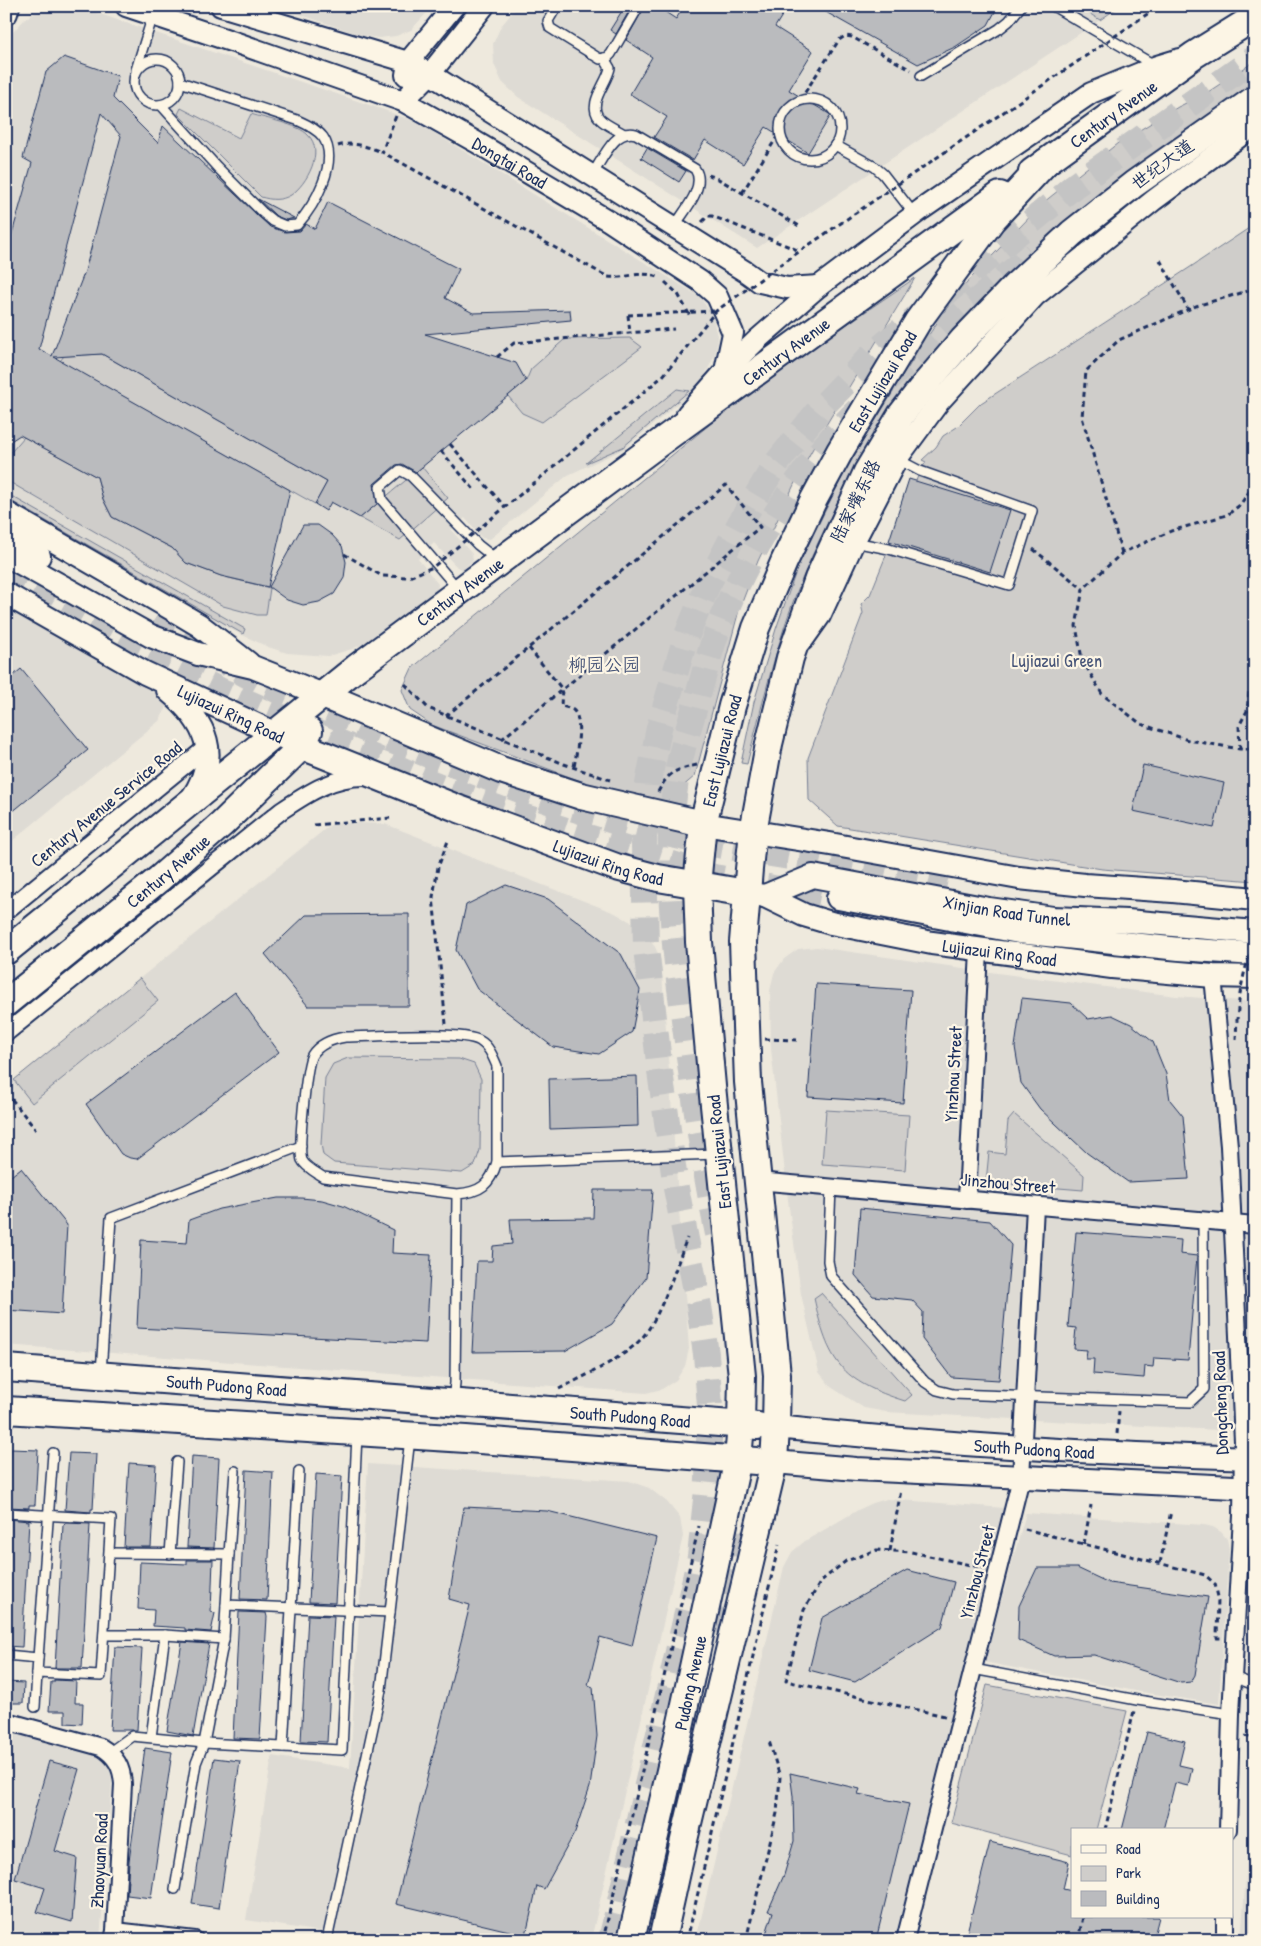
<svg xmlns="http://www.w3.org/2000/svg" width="1261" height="1946" viewBox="0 0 1261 1946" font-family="'Patrick Hand','LXGW WenKai TC',sans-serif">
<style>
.built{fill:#dedbd4}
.green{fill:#cfcdca;stroke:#757e94}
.building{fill:#babbbe;stroke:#1b2f5e;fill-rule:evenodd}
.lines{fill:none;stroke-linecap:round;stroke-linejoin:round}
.secondary-tunnel{stroke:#c4c4c4;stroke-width:22;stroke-dasharray:22 11;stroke-linecap:butt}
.primary-tunnel{stroke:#c4c4c4;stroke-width:26;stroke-dasharray:26 13;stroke-linecap:butt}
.service-casing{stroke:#1b2f5e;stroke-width:12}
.minor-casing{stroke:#1b2f5e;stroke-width:20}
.tertiary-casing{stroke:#1b2f5e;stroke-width:24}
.secondary-casing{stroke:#1b2f5e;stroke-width:26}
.primary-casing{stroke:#1b2f5e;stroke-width:30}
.path{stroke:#1b2f5e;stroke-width:3;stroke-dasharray:5 4;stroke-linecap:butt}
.service{stroke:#fcf5e5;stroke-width:9}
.minor{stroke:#fcf5e5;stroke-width:16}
.tertiary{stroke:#fcf5e5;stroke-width:20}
.secondary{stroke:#fcf5e5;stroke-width:22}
.primary{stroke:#fcf5e5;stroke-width:26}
.path-bridge{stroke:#1b2f5e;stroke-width:3;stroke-dasharray:5 4;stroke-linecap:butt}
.labels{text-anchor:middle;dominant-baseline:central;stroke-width:4.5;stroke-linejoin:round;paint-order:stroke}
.street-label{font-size:18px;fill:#1b2f5e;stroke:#fcf5e5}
.park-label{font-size:18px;fill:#485679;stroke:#fcf5e5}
</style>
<rect width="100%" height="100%" fill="#eee9dd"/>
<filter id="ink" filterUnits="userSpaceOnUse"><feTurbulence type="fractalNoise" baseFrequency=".02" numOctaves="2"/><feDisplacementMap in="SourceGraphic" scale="10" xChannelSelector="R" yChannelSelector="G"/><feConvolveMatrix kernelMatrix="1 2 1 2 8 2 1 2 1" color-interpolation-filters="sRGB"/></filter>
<g filter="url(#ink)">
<g class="built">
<polygon points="73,6 85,9 387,111 413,121 436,134 699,296 712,315 718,340 715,355 700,385 624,449 568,475 490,539 482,538 465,518 451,530 472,554 473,560 463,570 457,567 434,543 418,559 438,584 437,591 378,637 352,649 328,656 287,653 268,647 213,621 6,504 6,53 13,32 25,19 45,7"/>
<polygon points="275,6 433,6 411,30 396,36 379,38 364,36"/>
<polygon points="518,6 1077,6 1100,20 757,248 518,97 502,82 494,64 493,44 501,26"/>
<polygon points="6,605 162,697 166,703 166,709 159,721 6,846"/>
<polygon points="334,822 385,824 615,913 631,922 645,934 655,947 661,960 689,1349 685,1366 676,1380 662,1389 646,1393 6,1345 6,1086"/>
<polygon points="817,947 997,973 1176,996 1255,1002 1255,1432 886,1412 864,1408 831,1387 819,1372 801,1294 788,1200 771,1049 770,991 774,973 784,959 798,949"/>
<polygon points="368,1464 629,1481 649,1488 667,1502 680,1518 683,1536 591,1940 372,1940 246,1920 272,1756 350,1768"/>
<polygon points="887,1499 1005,1508 896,1940 696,1940 784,1567 792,1552 805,1541 858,1510 873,1503"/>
<polygon points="1026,1513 1204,1525 1213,1527 1221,1532 1227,1539 1229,1549 1219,1704 1141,1692 984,1662"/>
<polygon points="6,1728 98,1754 106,1758 110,1766 112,1780 100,1940 49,1940 6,1928"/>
<polygon points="1255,1758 1255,1940 1241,1940"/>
</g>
<g class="green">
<polygon points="1077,6 1120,6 1100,20"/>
<path d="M1255 61V86L1185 133 863 456C837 503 812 551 793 602 774 654 761 709 747 764L741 763 754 702 776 629 799 563 847 467 922 345 949 305 971 278 1044 202 1118 143 1178 107 1208 92Z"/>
<path d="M181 108 239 138 251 114C266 119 298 124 308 135 325 151 307 184 291 195 281 201 271 200 261 197L178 114Z"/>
<polygon points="1255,224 1255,881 1102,869 838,826 809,800 808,758 863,613 861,604 870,595 920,471 926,462 922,460 936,447 943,436 957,427 981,403 1189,268"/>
<polygon points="915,278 823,430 800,472 758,561 739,610 695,776 668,799 646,800 607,791 432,725 410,710 402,690 412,668 759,384"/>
<polygon points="630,338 642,347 542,422 522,413 508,396 526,381 531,369 565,339"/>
<polygon points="102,354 327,482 315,504 60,361 64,356"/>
<polygon points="677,389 689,391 623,447 586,463"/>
<polygon points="24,437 97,477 103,499 112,517 172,548 186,563 221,576 270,588 266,615 257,615 223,606 6,480 6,458"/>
<polygon points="422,467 448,498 400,540 360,518"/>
<polygon points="6,493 245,629 243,634 6,498"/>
<polygon points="140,978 158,1001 32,1103 14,1080"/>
<polygon points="348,1058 459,1059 474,1064 481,1079 480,1150 475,1165 462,1173 334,1163 323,1155 321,1144 325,1078 333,1064"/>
<polygon points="826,1110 909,1115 905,1170 822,1164"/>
<polygon points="1014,1114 1084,1175 1083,1190 986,1182 989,1152 1005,1154 1008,1121"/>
<path d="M821 1293 912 1395 905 1401C841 1381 828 1362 814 1298Z"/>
<polygon points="987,1685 1127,1711 1096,1830 1072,1830 1072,1855 951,1823"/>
</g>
<g class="building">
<polygon points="625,6 632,6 616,34 610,30"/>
<polygon points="645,6 656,6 676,19 684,6 788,6 775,27 813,51 789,90 831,115 808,153 766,127 743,164 705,140 693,160 654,137 667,117 630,94 652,57 626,40"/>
<polygon points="815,6 998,6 988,25 955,47 918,64"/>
<path d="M64 57 118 76 113 98 158 143 163 126 270 227 285 232 300 231 306 224 315 229 328 202 459 269 445 298 473 313 570 310 571 320 425 334 516 363 526 381 416 472 402 464 396 465 374 484 377 504 360 518 331 502 326 511 315 504 327 482 102 354 54 357 290 490 268 587 221 576 186 563 172 548 112 517 103 499 97 477 20 435 6 444V255L32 163 23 158 46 72ZM101 113 121 136 85 271 52 356 39 349Z"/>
<polygon points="647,148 686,171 679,182 641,158"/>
<polygon points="258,199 294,218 286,220 276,216"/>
<polygon points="909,479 1010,510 990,572 889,541"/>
<polygon points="303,525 318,525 332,535 342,546 346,562 344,578 334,594 319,602 303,605 287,600 269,587"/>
<polygon points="21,669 88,750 6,817 6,682"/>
<polygon points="1143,765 1224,783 1214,828 1133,811"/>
<polygon points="506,885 548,899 621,954 640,990 632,1032 599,1054 553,1047 477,989 456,950 466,905"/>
<polygon points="409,914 409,1006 308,1006 265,954 306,915"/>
<polygon points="816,984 911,990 903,1103 808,1097"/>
<polygon points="235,992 279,1052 137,1159 130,1158 121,1154 86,1104"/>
<polygon points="1022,998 1071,1003 1088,1019 1112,1015 1131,1024 1153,1042 1166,1074 1170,1100 1183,1116 1189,1179 1128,1182 1087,1153 1040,1109 1021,1083 1015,1047"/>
<polygon points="637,1076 638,1126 550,1129 549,1079"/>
<polygon points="21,1168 67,1225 62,1314 6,1310 6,1180"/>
<polygon points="594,1190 653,1190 646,1278 612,1324 565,1351 472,1352 477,1261 492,1261 493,1246 512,1244 510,1219 593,1218"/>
<polygon points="278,1198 301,1198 322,1200 343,1206 393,1230 392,1253 431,1255 426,1343 137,1328 141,1240 187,1243 189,1220 219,1209"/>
<polygon points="860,1208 990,1221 1011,1245 999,1380 951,1377 922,1339 923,1312 912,1300 873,1296 855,1275"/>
<polygon points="1076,1232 1181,1240 1180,1254 1197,1256 1188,1360 1154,1358 1153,1367 1145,1366 1144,1378 1093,1374 1094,1359 1086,1359 1087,1350 1074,1349 1076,1328 1068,1327"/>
<polygon points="11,1449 38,1450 35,1505 29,1505 29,1508 8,1507"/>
<polygon points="69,1453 96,1454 93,1509 91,1509 91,1512 65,1510"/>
<polygon points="192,1456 219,1458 214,1548 187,1547"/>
<polygon points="129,1463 156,1465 151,1547 124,1547"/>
<polygon points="246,1470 273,1472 267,1600 240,1599"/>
<polygon points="316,1474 342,1476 335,1603 309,1602"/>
<polygon points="464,1507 547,1511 657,1538 632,1646 600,1637 588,1685 593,1687 597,1736 590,1787 575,1832 544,1889 537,1886 526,1935 396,1904 470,1605 449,1599"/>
<polygon points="7,1519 29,1521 22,1647 6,1646"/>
<polygon points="65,1523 90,1524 82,1668 55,1668 63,1525"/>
<polygon points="187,1560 213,1560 211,1612 215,1613 211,1632 185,1630 185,1628 153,1626 154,1610 138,1609 140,1562 187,1564"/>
<polygon points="1037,1568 1077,1568 1109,1583 1208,1597 1195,1675 1191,1682 1181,1683 1094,1655 1054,1656 1018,1640 1019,1606"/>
<polygon points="907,1570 954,1582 942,1627 855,1682 809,1670 822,1618"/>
<polygon points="239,1612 266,1613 267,1617 260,1739 233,1738"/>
<polygon points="308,1615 334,1616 327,1742 301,1741"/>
<polygon points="182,1642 209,1644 193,1736 167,1731"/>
<polygon points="115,1647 142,1648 137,1730 110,1730"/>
<polygon points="54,1680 76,1681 75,1703 83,1703 82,1724 65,1723 65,1711 49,1711 51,1682 54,1682"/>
<polygon points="6,1682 24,1683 23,1703 6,1703"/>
<polygon points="1147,1732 1185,1741 1179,1765 1192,1768 1188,1786 1175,1783 1163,1830 1122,1830"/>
<polygon points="145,1748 172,1752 151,1898 127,1895 129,1861"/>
<polygon points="214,1758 240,1761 219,1908 192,1904"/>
<polygon points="49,1761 79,1769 55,1851 77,1858 72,1922 37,1912 45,1888 15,1879"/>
<polygon points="790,1773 860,1789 858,1794 909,1804 876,1940 764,1940 773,1912 768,1911 784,1875 794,1841 793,1796"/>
<polygon points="990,1842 1069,1862 1063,1889 1072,1891 1072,1917 1159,1917 1153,1940 965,1940"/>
</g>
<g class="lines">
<g class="secondary-tunnel">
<polyline points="6,573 137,647 222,689 435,782 503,808 714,875 838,898"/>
<polyline points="154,620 241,674 265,687 384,740 548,803 623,826 711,846 863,871 946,889"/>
</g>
<g class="primary-tunnel">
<polyline points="885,382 972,305 1033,254"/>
<path d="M718 1234C704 1168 695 1101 686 1034 675 953 664 870 675 788 678 760 688 731 696 703 705 671 713 637 727 607 758 536 803 464 858 410"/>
<polyline points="713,1632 730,1559 734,1518"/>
<polyline points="611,1940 700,1557 708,1480 710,1406 706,1354 699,1306 676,1188 660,1071 646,948 644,845 648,784 659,728 685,640 707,586 739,525 775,465 819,410 874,353 1074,186 1255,58"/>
</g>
<defs>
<g id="service">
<polyline points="557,6 548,21 550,28 600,59 608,57 611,54 639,6"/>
<polyline points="1053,6 1154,65"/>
<path d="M604 58 610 68C607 84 586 104 600 119 606 125 616 129 624 134"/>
<circle cx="157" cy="82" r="23"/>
<polyline points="136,70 153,15"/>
<polyline points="921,76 999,29 1009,21 1021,6"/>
<circle cx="810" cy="129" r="30"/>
<path d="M161 105 217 167 262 212 273 221 285 226 297 225C314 206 340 162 323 137 317 129 306 124 297 120L180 82"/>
<polyline points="835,145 875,167 883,174 914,214"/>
<path d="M592 175C602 161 614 128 636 134L695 169C707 187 683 212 674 227"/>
<polyline points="854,542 889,549 1009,585 1032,511 920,471 897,459"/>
<polyline points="458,589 382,500 380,487 400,470 411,476 478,545 497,560"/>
<polyline points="497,1162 717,1154"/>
<polyline points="831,1188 828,1261 831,1276 925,1382 937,1390 953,1394 1190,1402 1204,1389 1203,1221"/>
<polyline points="101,1373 111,1218 301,1146"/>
<path d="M453 1401 455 1383 457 1194C481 1192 490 1185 497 1162V1066C493 1057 489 1046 480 1041 462 1030 371 1037 345 1037 332 1039 320 1043 312 1055 306 1065 298 1150 302 1160 305 1167 317 1173 323 1177L457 1194"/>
<polyline points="6,1513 111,1519 101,1676 37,1673 38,1658 6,1655"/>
<polyline points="110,1553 229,1554 226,1605"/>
<polyline points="170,1554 177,1462"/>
<polyline points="229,1554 235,1471"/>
<polyline points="104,1635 165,1635 224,1639 226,1605 390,1612"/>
<polyline points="38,1658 53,1453"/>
<polyline points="973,1669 1137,1700 1231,1714"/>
<polyline points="1233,1677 1255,1685"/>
<polyline points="35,1707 37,1673"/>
<polyline points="151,1737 165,1635"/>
<polyline points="283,1747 299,1471"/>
<polyline points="110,1752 132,1736 204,1743 342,1750 357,1435"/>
<polyline points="175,1889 196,1763 204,1743 224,1639"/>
<polyline points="327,1940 381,1690 410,1438"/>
</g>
<g id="minor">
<polyline points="6,911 207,747"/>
<polyline points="1213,976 1229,1146 1243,1441 1242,1516 1231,1714 1228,1830"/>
<path d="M6 1033 281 811C308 793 333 776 367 777"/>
<polyline points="757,1181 1255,1225"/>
<polyline points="967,1200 979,950"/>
<path d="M6 1721 101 1747C116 1756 122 1767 123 1784L115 1931 113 1940"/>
<polyline points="115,1931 195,1940"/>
<polyline points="905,1940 1021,1478 1035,1206"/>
<polyline points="1225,1940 1225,1917"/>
</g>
<g id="tertiary">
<path id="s1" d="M126 6 237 43 403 101 476 142 609 221 700 281 717 296 733 333 725 371 687 414"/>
<polyline points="221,6 408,62 430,74 746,272 760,282 787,288 819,286"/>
<polyline points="406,75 408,62 454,6"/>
<polyline points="403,101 430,74 484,6"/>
<polyline points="723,373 758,339 819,286 922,209 1091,93 1157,66 1180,59"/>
<polyline points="803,640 820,616 854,542 897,459 939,402 1035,296 1154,200 1255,125"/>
</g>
<g id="secondary">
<polyline points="6,13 8,6"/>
<polyline points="6,513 172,609 199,625 248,663"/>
<polyline points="6,537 39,556"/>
<polyline points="6,555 151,636 198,654 253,667 323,695"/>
<path id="s2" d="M6 594 145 673 289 740"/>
<path d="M168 690C207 723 222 755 191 800"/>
<polyline points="703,824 830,844 1019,878 1085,885 1173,891 1255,899"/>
<path id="s3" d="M746 893 765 896 804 915 831 923 932 943 1112 967 1213 976 1255 977"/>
<path id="s4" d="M765 896 813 876 989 909 1053 918 1127 921 1255 932"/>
<polyline points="838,898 1019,932 1179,949 1255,954"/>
<path id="s5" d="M776 1427C935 1444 1095 1454 1255 1458"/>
<polyline points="774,1462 856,1469 1255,1488"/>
</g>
<g id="primary">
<path id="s6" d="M1032 172 1194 55 1255 17"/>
<polyline points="323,695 501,770 581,796 703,824"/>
<path id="s7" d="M302 746 459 809 616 867 658 878 746 893"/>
<path id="s8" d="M6 951 356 668 666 438 1000 195"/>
<path id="s9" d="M6 1003 159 879 222 824 302 746 309 731"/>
<path id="s10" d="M6 1368 758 1426"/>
<polyline points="6,1410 466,1439 756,1461"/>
<path id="s11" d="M631 1940 681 1723 738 1459 741 1425 742 1376 712 1086 699 942 697 885 703 824 732 706 756 628 784 562 813 501 840 451 918 321 992 220 1046 162"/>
<polyline points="662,1940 684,1840 774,1462 776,1427 777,1375 748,1082 743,942 749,869 753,832 769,744 790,658 818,579 867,472 901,415 921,389 963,340 1015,286 1072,233 1134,184 1255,99"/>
</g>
</defs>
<use href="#service" class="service-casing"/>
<use href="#minor" class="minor-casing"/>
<use href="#tertiary" class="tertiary-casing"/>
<use href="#secondary" class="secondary-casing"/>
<use href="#primary" class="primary-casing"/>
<g class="path">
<polyline points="800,100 839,40 845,36 852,37 911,70"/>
<path d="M396 116 382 152 608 277C627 279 642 269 660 278"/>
<path d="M338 146C353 141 368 147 382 152"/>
<polyline points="708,175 715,177 801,227"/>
<polyline points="742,193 780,132"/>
<polyline points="702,222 708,216 712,216 800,251"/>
<polyline points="1160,260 1188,309"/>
<polyline points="665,282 678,294 690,316"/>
<polyline points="628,315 630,333"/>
<polyline points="497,357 514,343 674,329"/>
<polyline points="450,444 505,507"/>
<polyline points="441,451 476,492"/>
<polyline points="1255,483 1240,505 1227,515 1171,531 1122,553 1083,589 1076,626 1082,659 1102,694 1141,724 1188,740 1240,749 1255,749"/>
<polyline points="1033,549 1083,589"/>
<polyline points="1122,553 1082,417 1086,371 1119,340 1196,306 1255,289"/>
<path d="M529 648 562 689 561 706C565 707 571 708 573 710 584 719 576 755 574 767"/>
<polyline points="405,684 428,708 564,764 610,780"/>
<polyline points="446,716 726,485 760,527 502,739"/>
<polyline points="1240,749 1239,726 1247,711 1249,692 1255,683"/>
<path d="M658 792C669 771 675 770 697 765"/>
<polyline points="314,825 390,818"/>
<polyline points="446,1024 433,897 438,867 448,841"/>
<polyline points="765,1039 800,1040"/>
<polyline points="6,1092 36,1130"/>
<path d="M559 1389C584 1376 630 1356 646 1333 665 1305 675 1269 687 1238"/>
<polyline points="1117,1434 1119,1411"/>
<polyline points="1025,1529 1205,1575 1215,1584 1218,1597 1217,1638 1221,1638"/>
<polyline points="1084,1544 1091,1505"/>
<polyline points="890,1551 901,1490"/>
<polyline points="1160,1563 1171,1511"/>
<polyline points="945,1716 786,1681 804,1610 821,1581 846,1561 877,1550 911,1552 984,1568"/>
<polyline points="1245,1736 1255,1739"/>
<polyline points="1105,1830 1134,1711"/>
<polyline points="603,1940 699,1526"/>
<polyline points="687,1940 779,1544"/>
<polyline points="746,1940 777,1813 780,1777 769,1741"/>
<polyline points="1078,1940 1083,1917"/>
</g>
<use href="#service" class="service"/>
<use href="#minor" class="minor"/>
<use href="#tertiary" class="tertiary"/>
<use href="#secondary" class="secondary"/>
<use href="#primary" class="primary"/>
<g class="path-bridge">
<polyline points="628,315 716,311"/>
<polyline points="344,554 382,576 409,577 433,567 663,376 716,311 800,251 1159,6"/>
<path d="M1236 1040C1237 1006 1241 974 1255 942"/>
</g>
</g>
</g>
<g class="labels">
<g class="street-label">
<text stroke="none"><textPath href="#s6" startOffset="100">Century Avenue</textPath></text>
<text stroke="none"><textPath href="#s1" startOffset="416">Dongtai Road</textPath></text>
<text transform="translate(1162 164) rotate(-36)">世纪大道</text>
<text stroke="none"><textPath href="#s8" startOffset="984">Century Avenue</textPath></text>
<text stroke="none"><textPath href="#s11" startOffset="1611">East Lujiazui Road</textPath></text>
<text transform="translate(855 501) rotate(-64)">陆家嘴东路</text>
<text stroke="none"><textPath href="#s8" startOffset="579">Century Avenue</textPath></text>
<text stroke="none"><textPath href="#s2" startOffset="255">Lujiazui Ring Road</textPath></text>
<text stroke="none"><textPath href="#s11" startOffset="1206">East Lujiazui Road</textPath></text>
<text transform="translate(106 804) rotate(-39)">Century Avenue Service Road</text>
<text stroke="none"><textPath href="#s7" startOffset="328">Lujiazui Ring Road</textPath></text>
<text stroke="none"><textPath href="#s9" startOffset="209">Century Avenue</textPath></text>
<text stroke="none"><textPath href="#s4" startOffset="249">Xinjian Road Tunnel</textPath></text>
<text stroke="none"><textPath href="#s3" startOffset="262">Lujiazui Ring Road</textPath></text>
<text transform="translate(953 1074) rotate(-87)">Yinzhou Street</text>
<text transform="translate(719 1152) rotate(-96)">East Lujiazui Road</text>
<text transform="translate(1008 1183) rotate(5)">Jinzhou Street</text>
<text stroke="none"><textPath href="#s10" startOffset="221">South Pudong Road</textPath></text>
<text transform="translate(1220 1403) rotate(-92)">Dongcheng Road</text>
<text stroke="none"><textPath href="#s10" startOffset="626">South Pudong Road</textPath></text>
<text stroke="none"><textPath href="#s5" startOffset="259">South Pudong Road</textPath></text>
<text transform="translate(977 1572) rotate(-76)">Yinzhou Street</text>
<text stroke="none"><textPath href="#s11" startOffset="264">Pudong Avenue</textPath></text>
<text transform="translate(99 1861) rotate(-87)">Zhaoyuan Road</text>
</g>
<g class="park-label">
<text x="1057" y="660">Lujiazui Green</text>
<text x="604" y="664">柳园公园</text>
</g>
</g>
<rect width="1261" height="1946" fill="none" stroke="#fcf5e5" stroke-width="25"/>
<rect x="12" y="12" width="1236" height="1921" fill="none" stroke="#1b2f5e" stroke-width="2" filter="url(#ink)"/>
<rect x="1071" y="1828" width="162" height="90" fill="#fcf5e5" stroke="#a2a6af"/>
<rect x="1081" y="1845" width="25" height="8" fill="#fcf5e5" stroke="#a2a6af"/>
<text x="1116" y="1854" font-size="15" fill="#1b2f5e">Road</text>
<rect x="1081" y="1866" width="25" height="15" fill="#cfcdca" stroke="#a2a6af"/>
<text x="1116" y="1878" font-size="15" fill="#1b2f5e">Park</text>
<rect x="1081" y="1891" width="25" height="15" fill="#babbbe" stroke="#a2a6af"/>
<text x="1116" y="1904" font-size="15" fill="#1b2f5e">Building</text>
</svg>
